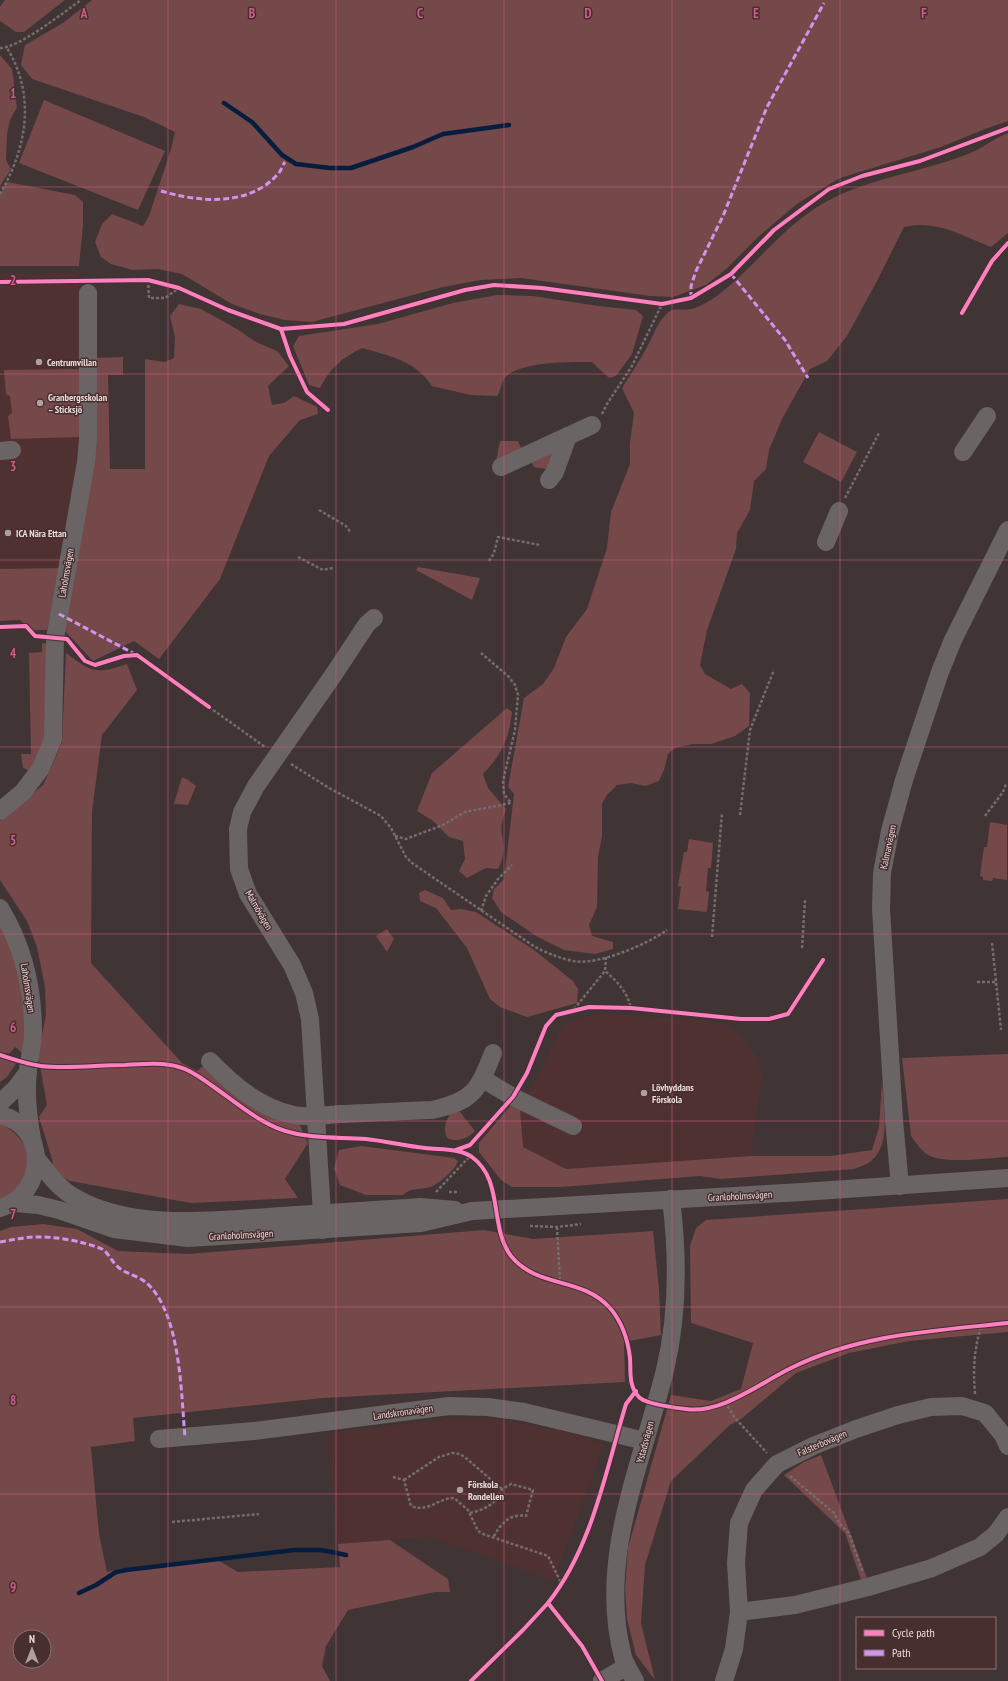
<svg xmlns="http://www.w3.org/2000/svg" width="1008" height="1681" viewBox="0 0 1008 1681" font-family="'PT Sans Narrow',sans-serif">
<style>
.built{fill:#4f3132}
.green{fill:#75484a;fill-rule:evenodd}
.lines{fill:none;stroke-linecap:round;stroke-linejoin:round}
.stream{stroke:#061d3e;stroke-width:4.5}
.path{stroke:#736d6d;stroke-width:2.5;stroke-dasharray:3 2;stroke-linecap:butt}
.minor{stroke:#6a6464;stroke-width:18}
.quiet{stroke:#d193ec;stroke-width:3;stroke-dasharray:6 3;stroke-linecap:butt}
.cycleway-casing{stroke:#472e2f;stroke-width:6}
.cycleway{stroke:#ff80c0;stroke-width:4}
.grid{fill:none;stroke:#d15c88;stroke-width:1;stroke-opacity:0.55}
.poi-dot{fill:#b0a0a1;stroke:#472e2f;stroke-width:1.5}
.labels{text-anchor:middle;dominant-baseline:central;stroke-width:3;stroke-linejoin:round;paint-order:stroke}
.poi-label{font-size:10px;font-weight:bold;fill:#ecdadb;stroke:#472e2f;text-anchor:start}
.street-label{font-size:10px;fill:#ecdadb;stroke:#472e2f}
.grid-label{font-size:13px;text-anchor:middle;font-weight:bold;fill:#d15c88;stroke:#472e2f;stroke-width:3;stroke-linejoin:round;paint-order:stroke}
</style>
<rect width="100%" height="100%" fill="#413434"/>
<g class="built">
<polygon points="0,274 79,274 81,449 59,568 0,569"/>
<polygon points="600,1013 721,1022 742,1034 760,1062 762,1076 751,1156 566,1169 523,1147 520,1109 564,1023"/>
<polygon points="451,1418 498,1419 568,1432 604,1444 554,1581 432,1537 338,1544 327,1433"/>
</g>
<g class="green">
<polygon points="5,0 65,0 24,32 16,32 0,21 0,7"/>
<polygon points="92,0 1008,0 1008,121 985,129 941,147 840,178 798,203 759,236 726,269 706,285 673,297 650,296 521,278 481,280 443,287 312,322 285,320 260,314 232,304 182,274 158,269 133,270 111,264 101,257 95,242 102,224 112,214 143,226 149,216 171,149 175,132 144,117 32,79 21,65 25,45 63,23"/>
<polygon points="0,55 12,69 17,107 10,120 7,134 6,160 11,169 0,186"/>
<polygon points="44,100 165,151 138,210 19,163"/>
<path d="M1008 133V233L991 247C963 236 935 219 904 227L877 281 847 336 827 361 810 369 782 419 769 450 766 469 754 481 750 510 737 533 736 549 707 630 700 665 705 674 731 689 742 684 750 693 749 726 735 736 711 744H693L675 748 668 754 664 770 659 781 645 786 631 783 617 785 607 795 602 804V836L598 857 597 907 589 925 592 936 613 942V949L595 954 564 950 536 936 501 912 492 898 494 889 504 879 514 794 508 787 524 698 543 684 554 668 566 637 587 609 607 548 611 512 630 464V443L634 413 622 388C630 375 639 362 646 349 653 337 658 319 670 311 676 308 684 311 691 309 699 308 711 300 718 295 750 271 774 238 807 214 854 179 915 175 968 154 982 149 994 138 1008 133Z"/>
<polygon points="7,182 75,195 83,202 83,225 79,266 0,266 0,194"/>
<path d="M497 295 533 296 598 306 636 310 643 316 632 354 616 376 609 378 592 362C571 362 517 361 504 379 501 384 501 391 497 396L470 395 432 386C415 360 389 356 362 348 343 357 329 369 320 388L309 385 293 346 299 336 378 324 453 303Z"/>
<polygon points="179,304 201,309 237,329 254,341 277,351 289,366 268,386 272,405 284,403 294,396 317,407 318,414 300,420 269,456 220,579 159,659 134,641 93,661 62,628 94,358 123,357 123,375 108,375 110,469 145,469 145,359 165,362 174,358 175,337 170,316"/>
<polygon points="80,369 81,437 11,439 8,416 12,413 10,396 6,394 4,370"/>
<polygon points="819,432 857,452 841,482 803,462"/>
<polygon points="500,441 518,441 523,452 496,461"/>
<polygon points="544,453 556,453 551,465 546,469 534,467 530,460"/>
<polygon points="418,567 480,578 472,600 416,570"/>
<polygon points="59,568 47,630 30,630 20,620 0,621 0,569"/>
<polygon points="42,643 48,644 45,740 31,768 28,770 23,768 21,754 31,754 29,653 42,652"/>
<path d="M66 653C92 672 95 675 127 664L137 690 102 735 92 812 91 963 182 1063 197 1071 210 1061 295 1115 308 1143 285 1179 298 1198 191 1203 70 1181 54 1173 52 1159 39 1117 47 1105 38 1055 46 1015 45 987 37 947 27 921 0 880V821L43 785 52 766 62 742Z"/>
<path d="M507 708 512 712C509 739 502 754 483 774L488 788 506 809C504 816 500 826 502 834 504 848 505 856 498 869L486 868 467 878 459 871 465 859 463 841 449 837 433 821 417 811 432 773Z"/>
<polygon points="182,777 188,780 196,786 188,805 174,804"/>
<polygon points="990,822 1007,825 1007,880 993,878 992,881 983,880 983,877 980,876 984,847 987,847"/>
<polygon points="689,839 713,843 711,868 708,868 706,891 709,892 707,912 678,909 681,887 678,886 684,852 687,852"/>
<polygon points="425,890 443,898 451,910 461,909 476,912 534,950 573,981 578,989 577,1003 527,1017 500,1007 490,999 467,948 436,908 420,901 419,893"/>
<polygon points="0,920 17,962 26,1018 22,1053 15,1047 9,1054 0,1052"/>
<polygon points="387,929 394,939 387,952 376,936"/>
<path d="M1008 1054V1157C986 1158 951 1164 930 1156 922 1152 916 1143 911 1136L902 1058Z"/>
<polygon points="0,1055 18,1061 7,1077 0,1082"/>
<path d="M882 1081C883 1105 892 1144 871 1161 866 1165 859 1167 854 1169L721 1179 700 1176 561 1187H512L501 1180 479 1152V1143L510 1106 520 1109 523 1147 566 1169 751 1156H831L872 1150 879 1127Z"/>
<path d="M452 1112H460L475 1131C468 1138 458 1143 447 1138 443 1128 445 1121 452 1112Z"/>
<path d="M0 1123C21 1134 37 1155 23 1179 20 1183 18 1189 14 1192 10 1195 4 1197 0 1200Z"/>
<path d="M361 1146 454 1158 458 1161C456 1169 438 1185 430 1187 420 1190 411 1187 403 1195H366L340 1185 334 1168 339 1150Z"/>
<polygon points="1008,1199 1008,1332 909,1341 849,1353 796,1373 741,1419 730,1425 671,1481 645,1565 641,1623 655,1680 636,1655 627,1619 625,1588 628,1548 671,1395 711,1401 741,1389 753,1343 691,1323 690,1246 696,1228 706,1220"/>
<path d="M43 1224 77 1229 118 1251 188 1254 484 1230 533 1239 653 1231 659 1289 661 1335 624 1342 625 1382 323 1398 133 1418 135 1441 91 1447 99 1534 107 1572 117 1569 214 1558 238 1572 340 1567 338 1544 390 1540 448 1579 450 1592H435L348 1610 326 1646 322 1666 330 1681H0V1231L11 1227ZM20 1637H44V1661H20Z"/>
<polygon points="821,1455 867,1578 861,1580 845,1533 784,1475 804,1462"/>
</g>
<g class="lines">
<g class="stream">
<polyline points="224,103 252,122 282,155 296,164 330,168 351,168 413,147 443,134 509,125"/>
<polyline points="79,1593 96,1585 116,1572 126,1570 294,1550 321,1550 346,1555"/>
</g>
<g class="path">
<path d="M0 48C19 48 64 12 81 0"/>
<path d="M0 194C27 148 36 95 7 48"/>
<polyline points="148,280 149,298 165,298 179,288"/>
<polyline points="602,414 607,404 632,366 662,304"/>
<polyline points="845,498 879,433"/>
<polyline points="319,510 346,526 351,533"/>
<polyline points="298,557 323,570 333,568"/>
<polyline points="489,561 494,553 498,537 540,545"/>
<polyline points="209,707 265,747"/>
<path d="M291 764 329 788 381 816 391 828 406 857 412 863 535 947C547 953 559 958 573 961 597 966 648 944 667 930"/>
<polyline points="740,815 750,730 774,670"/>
<polyline points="985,816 1003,792 1006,784"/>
<polyline points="395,836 406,839 443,825 465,812 511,803 504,794 503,781 515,730 518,695 515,685 509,677 481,653"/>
<polyline points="481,911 486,896 498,879 512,865"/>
<polyline points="712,937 722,813"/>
<polyline points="992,943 1001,1030"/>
<polyline points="802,948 805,900"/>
<path d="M606 957 605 971C618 982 627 992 631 1008"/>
<polyline points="977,982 996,982"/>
<polyline points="574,1009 605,971"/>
<polyline points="436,1192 470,1156"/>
<polyline points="449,1192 457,1192"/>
<polyline points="530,1226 557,1227 581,1224"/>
<polyline points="557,1227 560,1281"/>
<path d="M975 1394C973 1368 974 1351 981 1326"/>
<polyline points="725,1402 735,1418 767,1453"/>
<polyline points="790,1476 834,1513 839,1523 849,1533 863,1573"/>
<path d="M393 1477 404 1480 411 1506C428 1513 438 1498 454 1498L468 1510 478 1531 483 1534 548 1556 562 1585"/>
<polyline points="404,1480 439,1457 452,1453 460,1454 467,1459 502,1489"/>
<path d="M470 1513C484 1510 498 1503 502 1489L511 1484 533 1490 526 1516C510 1513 500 1524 493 1538"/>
<polyline points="172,1522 259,1514"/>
</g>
<g class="minor">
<polyline points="0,451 12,450"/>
<polyline points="963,452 987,416"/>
<polyline points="501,467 592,425"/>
<polyline points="549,480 555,472 568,436"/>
<polyline points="826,542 839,511"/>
<polyline points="0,811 23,792 41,768 53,739 55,638 86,462 88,439 88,293"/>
<path d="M0 908C23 946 33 987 33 1031 33 1044 29 1058 28 1071 25 1096 28 1119 33 1144"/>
<path d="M210 1061C233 1085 260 1108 294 1115 309 1118 325 1115 340 1114 371 1113 402 1111 432 1110 473 1101 478 1091 493 1053"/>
<polyline points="483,1079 513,1097 573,1126"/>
<polyline points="0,1103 16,1088 28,1072"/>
<path d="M0 1115C49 1126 47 1194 0 1208"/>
<path d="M37 1159C48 1173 58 1188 74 1197 133 1232 218 1220 282 1216 329 1213 375 1210 421 1207L455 1210"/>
<polyline points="900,1186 894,1120 881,909 882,873 890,831 904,780 940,672 953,640 1008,530"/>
<polyline points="14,1203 38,1205 59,1210 114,1229 188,1238 421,1223 472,1211 802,1192 1008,1178"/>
<polyline points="323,1230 310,1019 304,993 292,965 248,894 239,869 238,829 242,812 256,786 334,674 367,624 374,618"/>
<polyline points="159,1439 254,1431 449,1406 488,1407 524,1412 645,1441"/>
<polyline points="739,1612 795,1605 868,1587 932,1568 980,1547 996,1534 1008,1517"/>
<polyline points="602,1681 627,1666"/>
<path d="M635 1681C631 1673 625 1665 623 1657 597 1559 642 1464 665 1370 678 1316 678 1255 671 1199"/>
<polyline points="724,1681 734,1649 739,1612 736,1563 739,1523 754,1490 777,1464 813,1446 856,1429 898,1415 931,1407 962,1406 985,1413 1003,1435 1008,1446"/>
</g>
<g class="quiet">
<path d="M161 191C198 202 248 207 277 175 281 172 282 166 285 162"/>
<polyline points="731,274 785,340 808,378"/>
<polyline points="691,298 691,286 696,271 723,216 767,107 824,3"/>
<polyline points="59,614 133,653"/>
<path d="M0 1242C12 1240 24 1237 36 1237 54 1236 86 1242 102 1249 108 1252 112 1262 118 1267 126 1274 136 1275 144 1281 181 1309 181 1394 185 1437"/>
</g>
<defs>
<g id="cycleway">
<polyline points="0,282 148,280 179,288 228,310 281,329 344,324 465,290 494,285 542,288 662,304 691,298 731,274 774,230 829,189 862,176 920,161 1008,128"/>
<polyline points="962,313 992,261 1008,243"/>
<polyline points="281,329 290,356 307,392 328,410"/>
<polyline points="0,627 26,626 35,636 67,639 85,661 95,665 124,656 137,655 209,707"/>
<path d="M0 1055C13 1059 27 1064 41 1066 68 1069 98 1065 125 1065 143 1064 162 1062 179 1067 191 1070 201 1078 211 1085 236 1102 263 1127 293 1133 317 1139 342 1137 366 1139 386 1141 405 1146 425 1148 441 1150 458 1148 472 1157 504 1180 489 1227 511 1256 538 1289 581 1276 610 1308 622 1322 628 1340 630 1358 631 1371 628 1387 640 1398 647 1404 676 1408 686 1409 722 1414 760 1383 791 1368 859 1334 934 1331 1008 1323"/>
<polyline points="456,1150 470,1145 513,1097 527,1073 546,1026 556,1015 589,1007 631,1008 741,1019 769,1019 788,1014 823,960"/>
<path d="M548 1603C592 1548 606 1470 626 1404L636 1391"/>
<polyline points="471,1681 523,1630 548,1603 582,1646 602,1681"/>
</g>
</defs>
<use href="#cycleway" class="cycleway-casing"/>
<use href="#cycleway" class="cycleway"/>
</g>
<path class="grid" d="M168 0V1681M336 0V1681M504 0V1681M672 0V1681M840 0V1681M0 187H1008M0 374H1008M0 560H1008M0 747H1008M0 934H1008M0 1121H1008M0 1307H1008M0 1494H1008"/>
<g class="poi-dot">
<circle cx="39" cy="362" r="4"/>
<circle cx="40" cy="403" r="4"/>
<circle cx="8" cy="533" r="4"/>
<circle cx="644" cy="1093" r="4"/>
<circle cx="460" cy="1490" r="4"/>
</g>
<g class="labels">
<g class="poi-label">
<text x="47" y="362">Centrumvillan</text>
<text x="48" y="397">Granbergsskolan<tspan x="48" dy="12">– Sticksjö</tspan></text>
<text x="16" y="533">ICA Nära Ettan</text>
<text x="652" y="1087">Lövhyddans<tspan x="652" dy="12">Förskola</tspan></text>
<text x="468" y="1484">Förskola<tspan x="468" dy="12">Rondellen</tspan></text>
</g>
<g class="street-label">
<text transform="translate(66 573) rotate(-80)">Laholmsvägen</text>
<text transform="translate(888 847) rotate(-78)">Kalmarvägen</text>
<text transform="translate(259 910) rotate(60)">Malmövägen</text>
<text transform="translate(28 988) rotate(81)">Laholmsvägen</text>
<text transform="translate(740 1196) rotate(-3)">Granloholmsvägen</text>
<text transform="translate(241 1235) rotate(-3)">Granloholmsvägen</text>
<text transform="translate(403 1412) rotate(-8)">Landskronavägen</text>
<text transform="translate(645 1442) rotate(-75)">Ystadsvägen</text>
<text transform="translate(822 1443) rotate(-23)">Falsterbovägen</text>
</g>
</g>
<g class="grid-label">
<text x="84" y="18">A</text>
<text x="252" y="18">B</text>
<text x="420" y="18">C</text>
<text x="588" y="18">D</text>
<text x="756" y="18">E</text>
<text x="924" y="18">F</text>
<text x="13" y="98">1</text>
<text x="13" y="285">2</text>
<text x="13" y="471">3</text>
<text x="13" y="658">4</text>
<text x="13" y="845">5</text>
<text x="13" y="1032">6</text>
<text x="13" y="1219">7</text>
<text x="13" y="1405">8</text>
<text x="13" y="1592">9</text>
</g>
<rect x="856" y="1617" width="140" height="52" fill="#472e2f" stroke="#897374"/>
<rect x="864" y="1630" width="20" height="6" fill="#ff80c0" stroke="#897374"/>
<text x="892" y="1637" font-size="12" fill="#ecdadb">Cycle path</text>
<rect x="864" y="1650" width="20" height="6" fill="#d193ec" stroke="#897374"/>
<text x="892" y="1657" font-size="12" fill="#ecdadb">Path</text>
<g transform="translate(32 1649)"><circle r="19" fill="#472e2f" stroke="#897374"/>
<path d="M0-3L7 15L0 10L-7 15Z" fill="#b0a0a1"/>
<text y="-6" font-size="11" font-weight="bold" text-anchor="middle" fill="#ecdadb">N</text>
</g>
</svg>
